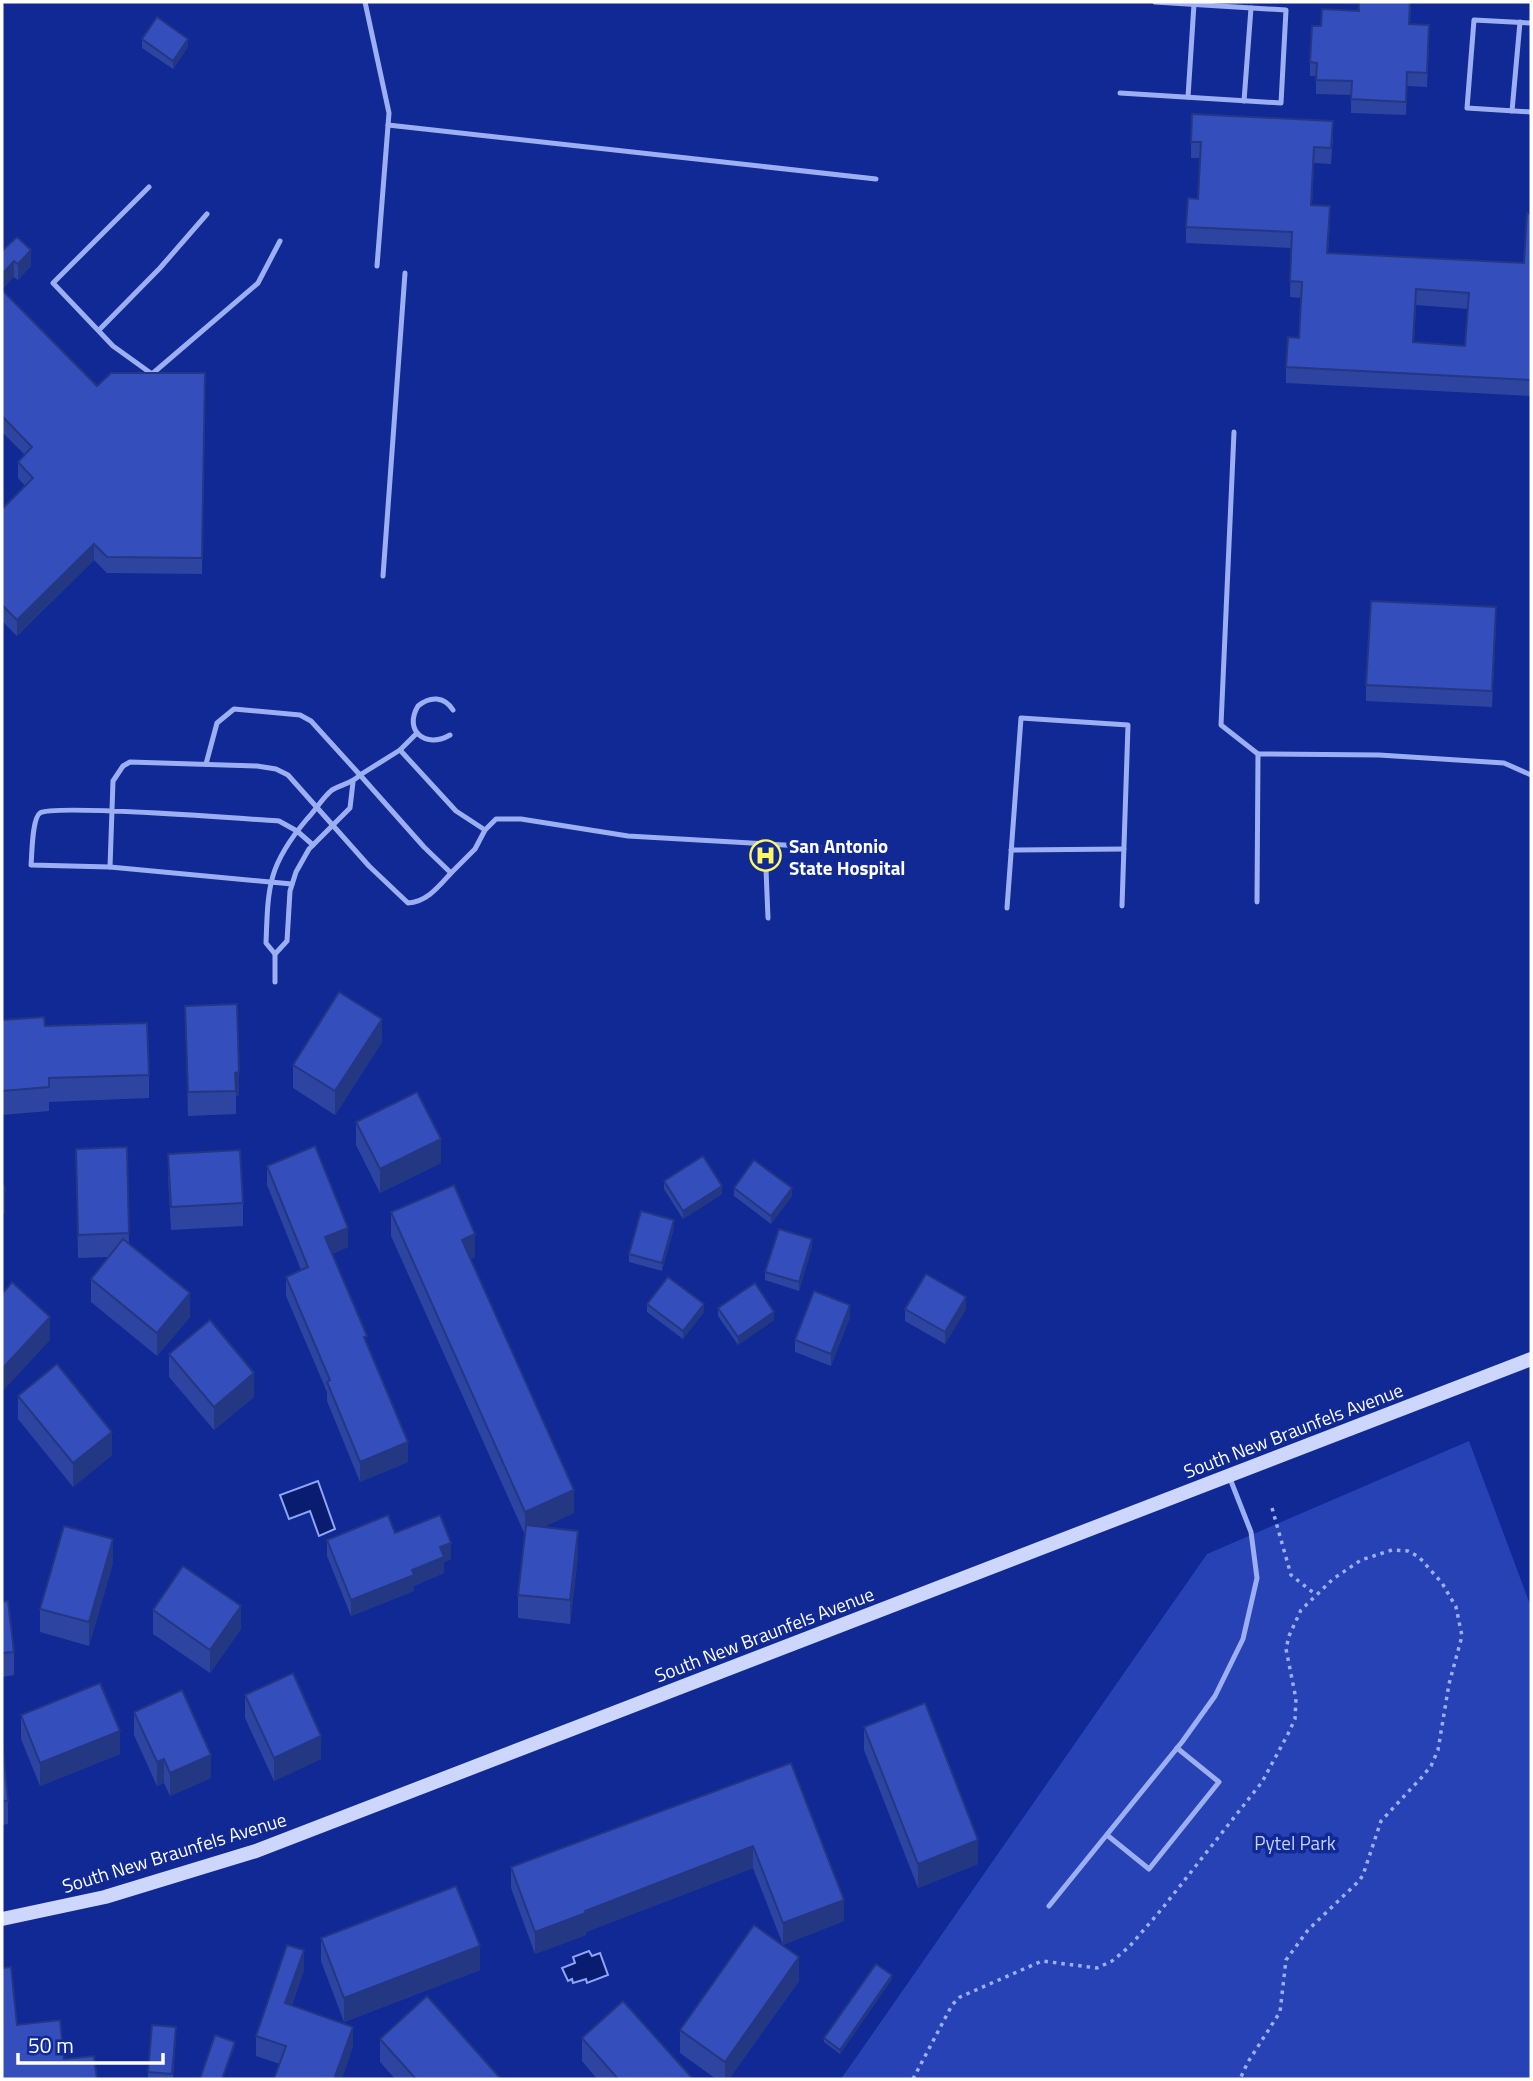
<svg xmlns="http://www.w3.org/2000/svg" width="1533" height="2081" viewBox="0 0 1533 2081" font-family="'Titillium Web',sans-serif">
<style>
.green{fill:#2642b4}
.water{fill:#0a1c6f;stroke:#8fa5f7;stroke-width:2}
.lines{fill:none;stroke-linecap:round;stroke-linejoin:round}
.path{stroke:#9daff3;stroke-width:3.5;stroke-dasharray:3.5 5;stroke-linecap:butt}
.lane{stroke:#9daff3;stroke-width:5}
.secondary{stroke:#cdd6fd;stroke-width:14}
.wall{fill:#2d44a1;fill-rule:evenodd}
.shaded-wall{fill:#243783}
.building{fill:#344fbb;stroke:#243783;stroke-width:2;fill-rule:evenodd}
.labels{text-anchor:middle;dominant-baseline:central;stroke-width:7;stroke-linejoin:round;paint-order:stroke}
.poi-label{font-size:19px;font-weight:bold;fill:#fff;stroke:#102994;text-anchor:start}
.street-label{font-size:19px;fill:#fff;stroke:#102994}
.park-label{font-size:19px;fill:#c5d1fe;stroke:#102994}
</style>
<rect width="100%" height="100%" fill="#102994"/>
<polygon class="green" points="1469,1441 1531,1607 1531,2079 841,2079 1207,1554"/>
<g class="water">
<polygon points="318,1481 335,1529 319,1536 310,1511 289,1519 280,1495"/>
<polygon points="589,1951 592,1956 600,1953 608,1975 587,1983 586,1979 573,1983 572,1979 568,1981 562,1968 575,1963 573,1957"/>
</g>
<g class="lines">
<g class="path">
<polyline points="1272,1508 1291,1575 1315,1594"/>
<polyline points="913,2079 952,2005 960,1997 1042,1961 1097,1968 1112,1961 1129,1947 1161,1910 1262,1782 1288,1734 1295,1719 1296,1699 1286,1649 1289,1636 1301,1610 1333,1579 1361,1560 1392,1550 1408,1551 1419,1557 1442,1583 1456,1607 1462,1636 1449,1684 1438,1750 1431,1766 1422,1777 1381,1821 1363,1875 1359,1881 1308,1930 1286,1960 1280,2012 1248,2062 1240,2079"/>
</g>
<g class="lane">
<polyline points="365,2 389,113 377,266"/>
<polyline points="1531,23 1474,20 1467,108 1531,112"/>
<polyline points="1120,93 1281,103 1286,10 1155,2"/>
<polyline points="1188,97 1194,4"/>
<polyline points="1244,101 1251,8"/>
<polyline points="1512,111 1520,22"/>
<polyline points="388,125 876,179"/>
<polyline points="149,187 53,283 113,346 152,374 258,283 280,241"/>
<polyline points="99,330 160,268 207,214"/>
<polyline points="1234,432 1221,725 1258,754"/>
<polyline points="383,576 405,273"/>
<path d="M450 735C426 749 403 731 418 706 430 696 444 696 453 710"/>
<polyline points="400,750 456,811 485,830"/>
<polyline points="206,764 217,723 234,709 300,715 311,721 360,775 400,750 417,733"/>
<path d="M313 845 297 831 279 821C248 819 54 804 40 813 32 818 32 855 31 865L110 867 113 781 123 766 130 762 257 766 276 769 288 775 369 866 408 903C427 902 439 886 451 873"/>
<polyline points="765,845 768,918"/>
<polyline points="1011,850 1124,849"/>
<polyline points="110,867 292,884"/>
<polyline points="1257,902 1258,754 1379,755 1504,763 1531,775"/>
<polyline points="1007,908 1021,718 1128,725 1122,906"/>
<path d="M275 954 266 943C268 886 268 865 307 819 315 811 323 797 332 790 342 784 351 784 360 775L424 847 451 873 475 849 485 830 496 819H521L628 836 820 847"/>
<polyline points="275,982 275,954 287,941 290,891 296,872 309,849 350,808 353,782"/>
<polyline points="1107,1835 1149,1869 1219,1782 1177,1748"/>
<polyline points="1049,1906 1182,1742 1215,1696 1243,1639 1257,1578 1251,1532 1229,1476"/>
</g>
<polyline class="secondary" points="2,1919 105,1897 256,1851 1531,1359"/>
</g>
<g class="wall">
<polygon points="1359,2 1411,2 1410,24 1429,39 1427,87 1407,86 1406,115 1351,113 1351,95 1316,94 1316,76 1310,76 1310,62 1321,26 1359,11"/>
<polygon points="142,39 188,47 173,69 142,48"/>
<path d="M1333 137 1331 164 1314 163 1312 205 1330 222 1328 253 1524 263 1531 214V396L1286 383V367L1299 338 1301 298 1290 297 1291 248 1186 243V227L1198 199 1200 158H1191V142ZM1416 305 1468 309 1465 346 1414 342Z"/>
<polygon points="2,251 31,266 18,280 14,277"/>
<polygon points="2,290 97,386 205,373 202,574 107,573 94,560 17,636 2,621 2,509 25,486 18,478 18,462 25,455 2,432"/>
<polygon points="1496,623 1492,707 1366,701 1366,685"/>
<polygon points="185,1006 239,1095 236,1096 236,1114 188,1116"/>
<polygon points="2,1020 45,1026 149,1075 149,1098 49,1102 49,1111 2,1115"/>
<polygon points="382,1042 335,1115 293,1088 293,1065"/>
<polygon points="356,1122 441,1163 380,1193 356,1145"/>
<polygon points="127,1147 129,1244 190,1317 157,1356 91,1302 91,1279 108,1257 78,1258 76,1149"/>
<polygon points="168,1154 243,1203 243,1226 171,1230 168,1177"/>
<polygon points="267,1166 348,1247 332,1254 367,1343 408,1462 360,1482 327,1401 327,1392 286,1296 286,1277 301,1270 267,1185"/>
<polygon points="664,1181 722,1194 683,1219 664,1189"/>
<polygon points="734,1188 792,1196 771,1224 734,1196"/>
<polygon points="391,1212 475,1257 471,1259 574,1513 543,1527 578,1555 570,1624 518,1618 518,1595 525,1535 391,1236"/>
<polygon points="674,1228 662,1271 629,1262 629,1254"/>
<polygon points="812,1247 799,1291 765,1280 765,1272"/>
<polygon points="647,1304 704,1312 683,1339 647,1312"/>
<polygon points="718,1308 774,1320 738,1345 718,1316"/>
<polygon points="905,1309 966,1309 945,1344 905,1321"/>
<polygon points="850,1317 831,1366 795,1352 795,1340"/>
<polygon points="169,1354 254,1397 214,1430 169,1377"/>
<polygon points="18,1396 112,1455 73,1487 18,1419"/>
<polygon points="395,1533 451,1559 444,1562 444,1573 414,1586 414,1591 351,1616 327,1556 327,1540"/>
<polygon points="113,1563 89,1646 40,1632 40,1609"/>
<polygon points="2,1602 14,1652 14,1675 2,1677"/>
<polygon points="153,1610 241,1629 210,1673 153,1634"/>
<polygon points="245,1695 321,1759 274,1781 245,1718"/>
<polygon points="134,1712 211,1778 170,1796 164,1783 157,1786 134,1735"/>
<polygon points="21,1715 120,1754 40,1786 21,1739"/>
<polygon points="864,1727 978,1864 918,1888 864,1750"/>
<polygon points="2,1741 8,1801 8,1824 2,1825"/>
<polygon points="791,1763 844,1921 783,1945 753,1868 586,1932 586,1935 535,1954 511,1888 511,1867"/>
<polygon points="321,1938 480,1970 344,2022 321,1961"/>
<polygon points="304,1970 292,2005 353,2047 280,2064 256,2056 256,2036"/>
<polygon points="892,1979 840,2054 824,2042 824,2038"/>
<polygon points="799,1981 729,2079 716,2079 680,2053 680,2030"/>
<polygon points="176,2035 173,2079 148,2079 148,2072"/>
<polygon points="582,2038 693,2079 597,2079 582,2061"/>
<polygon points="380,2039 501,2079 395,2079 380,2062"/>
</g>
<g class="shaded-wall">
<polygon points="188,39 188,47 173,69 173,61"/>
<polygon points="31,250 31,266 18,280 18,264"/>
<polygon points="14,261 14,277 2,290 2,274"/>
<polygon points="94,544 94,560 17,636 17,620"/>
<polygon points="1496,607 1496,623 1492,707 1492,691"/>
<polygon points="382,1019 382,1042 335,1115 335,1091"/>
<polygon points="239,1072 239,1095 236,1096 235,1073"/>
<polygon points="441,1139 441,1163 380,1193 380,1169"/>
<polygon points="722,1186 722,1194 683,1219 683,1211"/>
<polygon points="792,1188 792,1196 771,1224 771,1216"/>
<polygon points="5,1190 5,1213 2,1214 2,1191"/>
<polygon points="674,1220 674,1228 662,1271 662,1263"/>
<polygon points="348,1228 348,1247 325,1257 325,1237"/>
<polygon points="475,1234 475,1257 462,1263 462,1240"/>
<polygon points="812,1239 812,1247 799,1291 799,1282"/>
<polygon points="190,1293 190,1317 157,1356 157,1333"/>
<polygon points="966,1297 966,1309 945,1344 945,1332"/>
<polygon points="704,1304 704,1312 683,1339 683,1331"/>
<polygon points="850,1305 850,1317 831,1366 831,1354"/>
<polygon points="774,1312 774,1320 738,1345 738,1337"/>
<polygon points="50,1317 50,1340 2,1392 2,1369"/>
<polygon points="254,1373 254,1397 214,1430 214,1407"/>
<polygon points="112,1432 112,1455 73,1487 73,1463"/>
<polygon points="408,1442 408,1462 360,1482 360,1462"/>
<polygon points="574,1490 574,1513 525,1536 525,1512"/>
<polygon points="578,1531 578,1555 570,1624 570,1600"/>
<polygon points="113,1539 113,1563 89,1646 89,1622"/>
<polygon points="451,1543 451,1559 444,1562 444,1573 414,1586 414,1591 351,1616 351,1600 440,1547"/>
<polygon points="241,1606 241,1629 210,1673 210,1650"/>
<polygon points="120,1731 120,1754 40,1786 40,1763"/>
<polygon points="321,1736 321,1759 274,1781 274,1758"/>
<polygon points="211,1755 211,1778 170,1796 170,1773"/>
<polygon points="164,1759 164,1783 157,1786 157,1762"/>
<polygon points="978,1840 978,1864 918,1888 918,1864"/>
<polygon points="753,1846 753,1868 586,1932 586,1935 535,1954 535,1932 585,1911"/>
<polygon points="844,1900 844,1921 783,1945 783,1923"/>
<polygon points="480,1946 480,1970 344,2022 344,1998"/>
<polygon points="304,1950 304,1970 285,2023 285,2003"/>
<polygon points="799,1957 799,1981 729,2079 725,2079 725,2062"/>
<polygon points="892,1975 892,1979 840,2054 840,2050"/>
<polygon points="353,2027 353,2047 342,2079 334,2079"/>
<polygon points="235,2042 235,2046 223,2079 222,2079"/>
</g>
<g class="building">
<polygon points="1359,2 1410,2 1409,24 1429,25 1427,73 1407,72 1406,102 1351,99 1352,81 1316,80 1317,63 1310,62 1312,26 1321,26 1322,9 1359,11"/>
<polygon points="157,17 188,39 173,61 142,39"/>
<path d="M1192 114 1333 121 1331 148 1314 147 1311 205 1330 206 1327 253 1524 263 1527 213 1531 214V380L1286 367 1288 337 1299 338 1302 282 1290 281 1292 232 1186 227 1188 198 1198 199 1201 142H1191ZM1416 289 1469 293 1465 346 1413 342Z"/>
<polygon points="17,237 31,250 18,264 14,261 2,274 2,251"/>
<polygon points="2,290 97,386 111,373 205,373 202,558 107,557 94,544 17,620 2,605 2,509 33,478 18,462 32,447 2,416"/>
<polygon points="1371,601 1496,607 1492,691 1366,685"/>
<polygon points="339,992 382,1019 335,1091 293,1065"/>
<polygon points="237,1004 239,1072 235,1073 236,1091 188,1092 185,1006"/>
<polygon points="44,1017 45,1026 147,1023 149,1075 49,1078 49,1087 2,1091 2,1020"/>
<polygon points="417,1092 441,1139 380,1169 356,1122"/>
<polygon points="315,1146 348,1228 325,1237 367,1336 364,1337 408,1442 360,1462 327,1382 330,1380 286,1277 308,1267 267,1166"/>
<polygon points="127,1147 129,1233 78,1235 76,1149"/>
<polygon points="240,1150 243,1203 171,1207 168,1154"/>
<polygon points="703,1156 722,1186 683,1211 664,1181"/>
<polygon points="754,1160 792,1188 771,1216 734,1188"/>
<polygon points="2,1181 5,1190 2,1191"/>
<polygon points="454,1185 475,1234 462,1240 574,1490 525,1512 391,1212"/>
<polygon points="641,1211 674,1220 662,1263 629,1254"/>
<polygon points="779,1229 812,1239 799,1282 765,1272"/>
<polygon points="123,1239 190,1293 157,1333 91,1279"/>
<polygon points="926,1274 966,1297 945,1332 905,1309"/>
<polygon points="668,1277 704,1304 683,1331 647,1304"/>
<polygon points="12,1282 50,1317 2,1369 2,1294"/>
<polygon points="755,1283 774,1312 738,1337 718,1308"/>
<polygon points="814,1291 850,1305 831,1354 795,1340"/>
<polygon points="210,1320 254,1373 214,1407 169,1354"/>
<polygon points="57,1364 112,1432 73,1463 18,1396"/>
<polygon points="388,1515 395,1533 440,1515 451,1543 440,1547 444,1557 412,1570 414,1575 351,1600 327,1540"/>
<polygon points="526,1525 578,1531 570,1600 518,1595"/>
<polygon points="64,1526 113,1539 89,1622 40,1609"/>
<polygon points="183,1566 241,1606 210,1650 153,1610"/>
<polygon points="8,1601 14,1652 2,1653 2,1602"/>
<polygon points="293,1673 321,1736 274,1758 245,1695"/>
<polygon points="100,1683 120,1731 40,1763 21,1715"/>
<polygon points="182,1690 211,1755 170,1773 164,1759 157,1762 134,1712"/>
<polygon points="925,1703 978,1840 918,1864 864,1727"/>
<polygon points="2,1741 8,1801 2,1801"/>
<polygon points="791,1763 844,1900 783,1923 753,1846 585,1911 586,1913 535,1932 511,1867"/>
<polygon points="456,1886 480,1946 344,1998 321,1938"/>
<polygon points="754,1925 799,1957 725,2062 680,2030"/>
<polygon points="287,1945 304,1950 285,2003 353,2027 334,2079 274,2079 286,2046 256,2036"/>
<polygon points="876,1964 892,1975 840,2050 824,2038"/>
<polygon points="11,1967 17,2025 60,2020 64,2059 94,2056 97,2079 2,2079 2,1968"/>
<polygon points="427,1996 501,2079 416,2079 380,2039"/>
<polygon points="623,2001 693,2079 618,2079 582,2038"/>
<polygon points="152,2025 176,2027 172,2074 148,2072"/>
<polygon points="215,2035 235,2042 222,2079 200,2079"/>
</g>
<defs>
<symbol id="hospital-ring" viewBox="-11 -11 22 22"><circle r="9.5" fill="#102994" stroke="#fff860" stroke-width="1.5"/><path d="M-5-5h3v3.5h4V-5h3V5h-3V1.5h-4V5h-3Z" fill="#fff860"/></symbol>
</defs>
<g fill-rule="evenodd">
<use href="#hospital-ring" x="748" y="838" width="35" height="35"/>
</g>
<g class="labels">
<g class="poi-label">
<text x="789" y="845">San Antonio<tspan x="789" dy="22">State Hospital</tspan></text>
</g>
<g class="street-label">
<text transform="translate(1293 1430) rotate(-21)">South New Braunfels Avenue</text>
<text transform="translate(764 1634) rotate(-21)">South New Braunfels Avenue</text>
<text transform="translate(174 1852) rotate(-17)">South New Braunfels Avenue</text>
</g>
<g class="park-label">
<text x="1295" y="1842">Pytel Park</text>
</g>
</g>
<rect width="1533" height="2081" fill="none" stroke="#ffffff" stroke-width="7"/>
<path d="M18 2053v10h145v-10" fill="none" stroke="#ffffff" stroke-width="3.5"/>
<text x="28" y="2053" font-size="21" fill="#ffffff" stroke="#102994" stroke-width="5" paint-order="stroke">50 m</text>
</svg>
